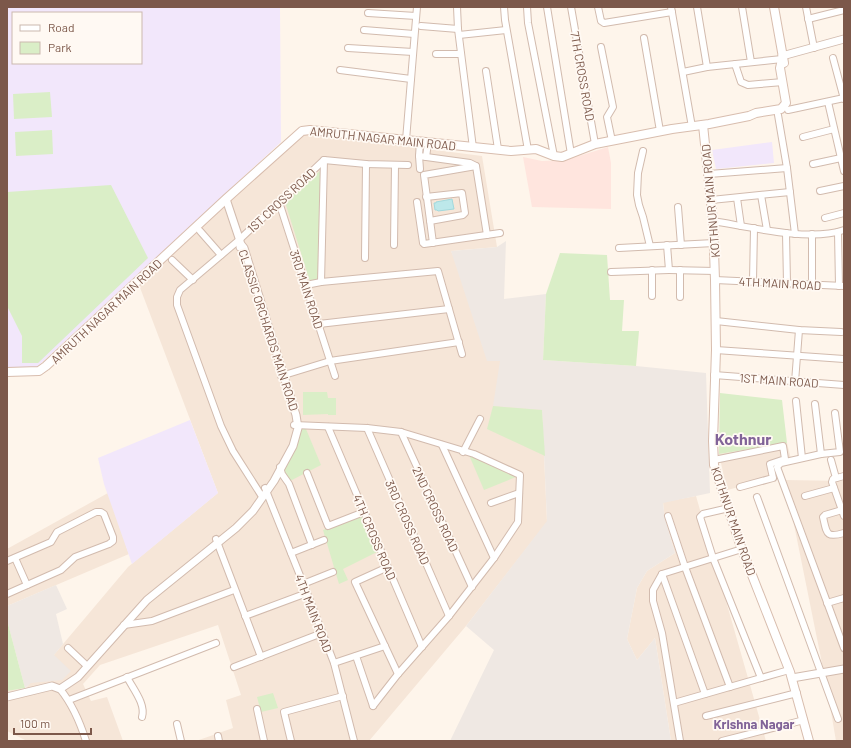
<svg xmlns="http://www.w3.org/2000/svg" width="851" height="748" viewBox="0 0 851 748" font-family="Barlow,sans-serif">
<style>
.residential{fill:#f6e6d8}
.commercial{fill:#ffe5de}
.industrial{fill:#efe8e3}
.education{fill:#f2e7fb;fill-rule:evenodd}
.green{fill:#daeec7}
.water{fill:#bde8ea;stroke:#a2d9dd}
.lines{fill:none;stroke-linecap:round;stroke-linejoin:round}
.minor-casing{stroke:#d2bbae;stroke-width:8}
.tertiary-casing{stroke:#d2bbae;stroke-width:9}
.secondary-casing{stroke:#d8bdae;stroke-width:10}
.minor{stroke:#fff;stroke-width:6}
.tertiary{stroke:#fff;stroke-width:7}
.secondary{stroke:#fff;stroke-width:8}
.labels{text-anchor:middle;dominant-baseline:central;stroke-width:3.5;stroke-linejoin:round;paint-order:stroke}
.street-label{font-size:12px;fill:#7c584a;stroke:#fff9f3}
.neighbourhood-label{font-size:13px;font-weight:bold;fill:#816398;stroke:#fff9f3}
.district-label{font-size:16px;font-weight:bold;fill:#816398;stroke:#fff9f3}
</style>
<rect width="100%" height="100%" fill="#fef5eb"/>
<g class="residential">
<polygon points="303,133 482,156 497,247 451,251 500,361 542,410 547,522 466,626 369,741 196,741 233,728 226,700 241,695 218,625 100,665 83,684 91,701 107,697 123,741 27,741 7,731 7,691 26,688 128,567 218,493 139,285"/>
<polygon points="787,443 791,459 774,463 778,477 740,489 739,487 727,490 719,454"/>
<polygon points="785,480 844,481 844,741 836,741 827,688"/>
<polygon points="108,493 129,554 7,606 7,549"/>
<polygon points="696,496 766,741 671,741 655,638 637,660 627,639 637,588 647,571 675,553 665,519 663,502"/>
</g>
<polygon class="commercial" points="608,147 611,163 611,209 532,207 523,157 542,161 566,160"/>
<g class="industrial">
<polygon points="506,241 504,299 546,294 543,360 636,366 706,373 710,493 663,503 665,519 675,553 647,571 637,588 627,639 637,660 655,638 671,741 450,741 494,650 466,626 547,521 542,410 493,406 500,361 487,361 451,251 497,247"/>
<polygon points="56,585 67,609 56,614 63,644 54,655 71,671 62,680 31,683 25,688 7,620 7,606"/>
</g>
<g class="education">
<path d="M7 7H280L281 142 37 367 7 368ZM13 13H141V63H13Z"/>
<polygon points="772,142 774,163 716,169 712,150"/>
<polygon points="190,420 218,493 132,564 104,484 98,458"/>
</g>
<g class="green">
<polygon points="50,92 52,117 14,119 13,94"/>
<polygon points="52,130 53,154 16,156 15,132"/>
<polygon points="321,170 318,281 310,282 285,202"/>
<polygon points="111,185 148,258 38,363 22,363 22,336 7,306 7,192"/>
<polygon points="560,253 607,255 610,300 624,300 622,331 639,331 636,366 543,360 546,294"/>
<polygon points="303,392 327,392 328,398 336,398 336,415 328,415 328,414 303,415"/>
<polygon points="720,393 782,400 787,443 719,454"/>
<polygon points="493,406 542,410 545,456 487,429"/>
<polygon points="300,429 306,429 321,465 290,481 282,471"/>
<polygon points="469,455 516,477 484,490"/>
<polygon points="362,516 377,552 343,569 348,580 339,584 323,530"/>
<polygon points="7,620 25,688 7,691"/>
<polygon points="273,693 278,708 261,712 257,697"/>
</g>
<polygon class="water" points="452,199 454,209 438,211 437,210 435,210 434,203 436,203 436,202"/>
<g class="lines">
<defs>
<g id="minor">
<polyline points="457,7 458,29 473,148"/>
<polyline points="504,7 505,20 528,150"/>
<polyline points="527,7 528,23 554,156"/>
<polyline points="547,7 571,154"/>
<polyline points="571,7 595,144"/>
<polyline points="598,7 601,21 604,23 672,12"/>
<polyline points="671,7 692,127"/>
<polyline points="697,7 707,67"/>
<polyline points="742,7 751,62"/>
<polyline points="806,7 814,48"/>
<polyline points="368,13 416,16"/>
<polyline points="808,19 844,10"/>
<polyline points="421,26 458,29"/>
<polyline points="364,30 414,34"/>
<polyline points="459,35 506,30"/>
<polyline points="644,38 660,131"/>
<polyline points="601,47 613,107 607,117 612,141"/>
<polyline points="348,48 413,52"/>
<polyline points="436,54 461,54"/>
<polyline points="833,58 844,99"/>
<polyline points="735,64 741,82 748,85 783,82"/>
<polyline points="340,70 411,79"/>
<polyline points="486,71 498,149"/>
<polyline points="683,72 707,67 782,59"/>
<polyline points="828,102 844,171"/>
<polyline points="788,110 844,98"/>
<polyline points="778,115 787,168 795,234"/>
<polyline points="803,137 834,129"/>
<polyline points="406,140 417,7"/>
<polyline points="420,142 419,156 420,169"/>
<polyline points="643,151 638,173 637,195 639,205 643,217 650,246"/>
<polyline points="419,156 470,163 476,166 487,235"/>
<polyline points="426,157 428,143"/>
<polyline points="813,164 841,158"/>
<polyline points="709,174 787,168"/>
<polyline points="820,191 844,186"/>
<polyline points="761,195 767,230"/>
<polyline points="426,197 462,193 465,213 463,215 430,221"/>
<polyline points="737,198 741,226"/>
<polyline points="711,200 790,192"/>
<polyline points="279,202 335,376"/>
<polyline points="417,202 423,243 424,244 500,233"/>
<polyline points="678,207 681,245"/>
<polyline points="825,218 844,213"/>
<path d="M713 221C750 227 809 242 844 230"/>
<polyline points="200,231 221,255"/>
<polyline points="838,232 839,286"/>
<polyline points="786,233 787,283"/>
<polyline points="433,243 424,175 476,166"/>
<polyline points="394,245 395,165"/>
<polyline points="619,248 714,243"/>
<polyline points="365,258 366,164"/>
<polyline points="172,260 193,280"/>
<polyline points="652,270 652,296"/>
<polyline points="669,270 715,271"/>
<polyline points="611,272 669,270 667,245"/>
<polyline points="715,280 844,286"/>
<polyline points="753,281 754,228"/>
<polyline points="321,282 324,160"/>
<polyline points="812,284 812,234"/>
<polyline points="306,285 321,282 438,271 462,354"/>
<polyline points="680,297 680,270"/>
<polyline points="716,321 799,330 841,332"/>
<polyline points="319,324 449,309"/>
<polyline points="716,350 844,359"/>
<polyline points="714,375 844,385"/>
<polyline points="281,376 330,361 459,342"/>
<polyline points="795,382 799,330"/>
<polyline points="796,401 802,458"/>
<polyline points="815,404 821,454"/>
<polyline points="835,413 840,452 821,454 781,463 777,467 844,648"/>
<polyline points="294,425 367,428 401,432 474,454 520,475 518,522 494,558 449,616 398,674 373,706"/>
<polyline points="328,427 422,647"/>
<polyline points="367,428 449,616"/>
<polyline points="401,432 472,587"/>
<polyline points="442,445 494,558"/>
<polyline points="463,452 480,419"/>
<polyline points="714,460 783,446 785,459 770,464 773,478 740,487"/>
<polyline points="831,460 836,478"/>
<polyline points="280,467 282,474 289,484 312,545"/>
<polyline points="307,473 328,526 364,512"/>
<polyline points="844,476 833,479 832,482 844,516"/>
<polyline points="265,488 307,593 334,663 354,741"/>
<polyline points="261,495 233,451 221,426 177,305 177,297 180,290 239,240 324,160 366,164 408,165"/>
<polyline points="805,496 834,488"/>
<polyline points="757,497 838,719"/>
<polyline points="491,503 519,493"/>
<polyline points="729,508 703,514 700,517 713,558 761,678"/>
<path d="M842 510 825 515 823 517C827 534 826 538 844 533"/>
<polyline points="668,516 685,567 730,687"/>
<polyline points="216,539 261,657"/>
<polyline points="291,553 324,540"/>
<polyline points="15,558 27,585"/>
<polyline points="7,561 51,542 57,532 96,512 101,512 104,514 113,537 113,541 109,544 75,557 61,570 7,594"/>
<polyline points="388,567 355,582 398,674"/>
<polyline points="662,574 705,694"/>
<polyline points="303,584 333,572"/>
<polyline points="827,603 844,598"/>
<polyline points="245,616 307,593"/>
<polyline points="124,625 152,621 234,590"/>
<polyline points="68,648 85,664"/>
<polyline points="356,656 373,706"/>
<polyline points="334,663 385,646"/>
<polyline points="234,667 322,633"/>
<path d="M127 677C133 689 146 704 142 717"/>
<path d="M60 689C73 705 80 722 86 741"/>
<polyline points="69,700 216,643"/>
<polyline points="674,703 789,670"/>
<polyline points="257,709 264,741"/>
<polyline points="706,716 797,693"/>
<polyline points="177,724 181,741"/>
<polyline points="218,736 219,741"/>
<polyline points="291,741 284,712 343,696"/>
<polyline points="680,741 662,633 653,601 653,590 662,574 742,549"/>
<polyline points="722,741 804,720"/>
</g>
<g id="tertiary">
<polyline points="782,56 844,39"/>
<polyline points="226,199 240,241 240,247"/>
<polyline points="792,678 844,669"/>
<polyline points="7,697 52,686 60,689 78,677 147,600 236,528 253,511 274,481 293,446 298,428 296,415 244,248 240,243"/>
</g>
<g id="secondary">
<polyline points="774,7 784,63"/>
<polyline points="703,125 713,221 715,280 716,350 713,441 714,465 741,547 790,672 809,741"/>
<polyline points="7,372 39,371 46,366 226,199 302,131 310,130 511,151 536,149 554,156 562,157 595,144 672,129 709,124 749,116 756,113 781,109 786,103 780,68 782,59"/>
</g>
</defs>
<use href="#minor" class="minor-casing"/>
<use href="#tertiary" class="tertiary-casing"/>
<use href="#secondary" class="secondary-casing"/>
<use href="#minor" class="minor"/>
<use href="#tertiary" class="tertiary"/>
<use href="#secondary" class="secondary"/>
</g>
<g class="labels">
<g class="street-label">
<text transform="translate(583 76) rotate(80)">7TH CROSS ROAD</text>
<text transform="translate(383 138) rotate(6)">AMRUTH NAGAR MAIN ROAD</text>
<text transform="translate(281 200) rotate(-43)">1ST CROSS ROAD</text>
<text transform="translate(710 201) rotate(-95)">KOTHNUR MAIN ROAD</text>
<text transform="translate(780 283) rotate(3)">4TH MAIN ROAD</text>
<text transform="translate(307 289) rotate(72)">3RD MAIN ROAD</text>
<text transform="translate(106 311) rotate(-43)">AMRUTH NAGAR MAIN ROAD</text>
<text transform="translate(269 330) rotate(72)">CLASSIC ORCHARDS MAIN ROAD</text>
<text transform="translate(779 380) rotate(4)">1ST MAIN ROAD</text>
<text transform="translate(436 509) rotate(65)">2ND CROSS ROAD</text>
<text transform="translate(734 521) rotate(71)">KOTHNUR MAIN ROAD</text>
<text transform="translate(408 522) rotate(66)">3RD CROSS ROAD</text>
<text transform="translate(375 537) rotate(67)">4TH CROSS ROAD</text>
<text transform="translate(314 613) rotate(69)">4TH MAIN ROAD</text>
</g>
<g class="neighbourhood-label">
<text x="754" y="724">Krishna Nagar</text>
</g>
<g class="district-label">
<text x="743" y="438">Kothnur</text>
</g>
</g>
<rect width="851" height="748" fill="none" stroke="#7c584a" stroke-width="16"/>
<rect x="12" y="12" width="130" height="52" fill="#fff9f3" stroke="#cbb9af"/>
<rect x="20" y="25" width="20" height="6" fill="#ffffff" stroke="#cbb9af"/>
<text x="48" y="32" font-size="12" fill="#7c584a">Road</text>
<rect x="20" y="42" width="20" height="12" fill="#daeec7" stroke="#cbb9af"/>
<text x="48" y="52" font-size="12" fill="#7c584a">Park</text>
<path d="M14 728v6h77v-6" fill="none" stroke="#7c584a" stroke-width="2"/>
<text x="20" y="728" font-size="12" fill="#7c584a" stroke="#fff9f3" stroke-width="3" paint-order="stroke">100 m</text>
</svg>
